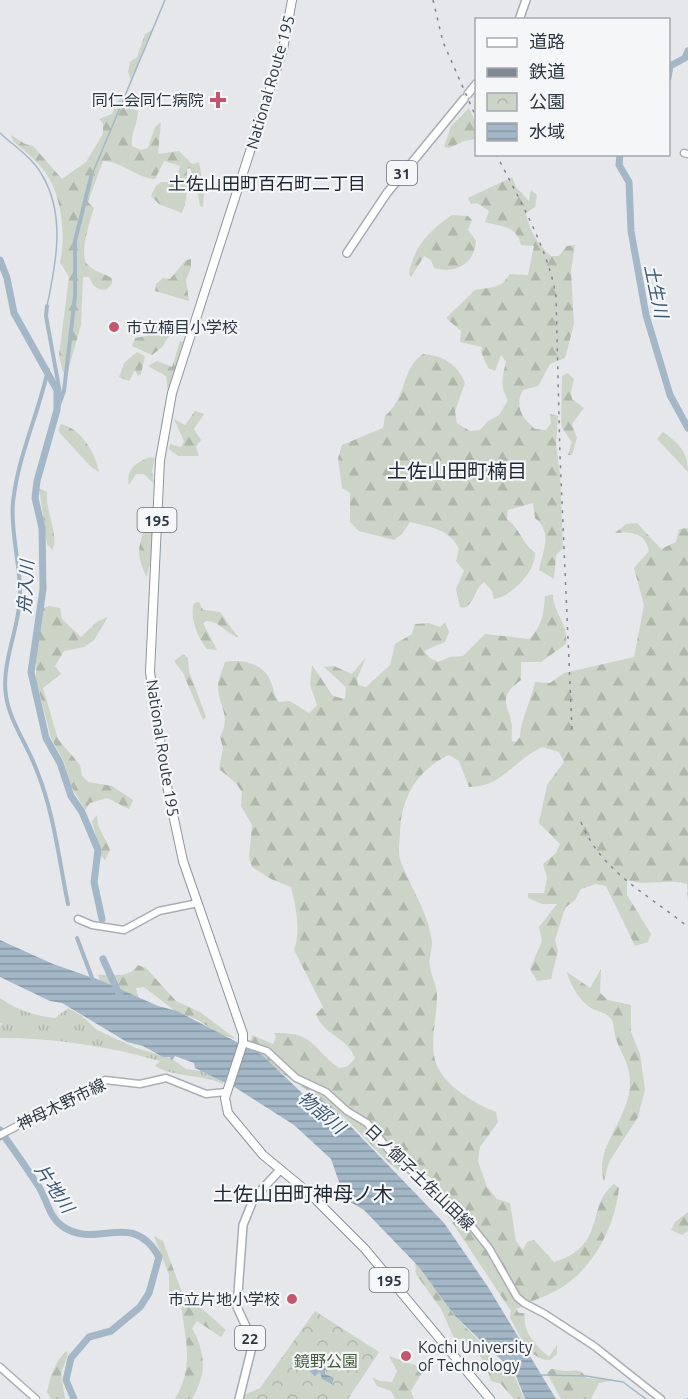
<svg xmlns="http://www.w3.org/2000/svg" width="688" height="1399" viewBox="0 0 688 1399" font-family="Ubuntu,'Noto Sans JP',sans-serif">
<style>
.grass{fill:url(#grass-tufts)}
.forest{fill:url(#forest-firs)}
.park{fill:url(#park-crowns)}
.water{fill:url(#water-rules)}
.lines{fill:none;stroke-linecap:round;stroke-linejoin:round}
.stream{stroke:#a3b7c7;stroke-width:1.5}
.canal{stroke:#a3b7c7;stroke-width:4}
.river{stroke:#a3b7c7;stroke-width:7}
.secondary-casing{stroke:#aaaeb5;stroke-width:9}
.primary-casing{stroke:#a5acb6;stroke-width:10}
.highway-casing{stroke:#8d96a0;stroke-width:10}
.secondary{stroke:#fff;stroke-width:6}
.primary{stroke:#fff;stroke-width:7}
.highway{stroke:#fff;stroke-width:8}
.rail{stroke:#7f8893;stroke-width:1.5;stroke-dasharray:3 6;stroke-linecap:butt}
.poi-dot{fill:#c3576d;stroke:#f4f6f8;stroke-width:2}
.labels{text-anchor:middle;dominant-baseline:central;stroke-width:4.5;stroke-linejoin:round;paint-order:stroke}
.shield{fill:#f4f6f8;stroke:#697079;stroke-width:1.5}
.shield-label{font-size:15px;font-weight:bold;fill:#2e3642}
.street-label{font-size:16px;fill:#2e3642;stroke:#f4f6f8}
.poi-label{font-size:16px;fill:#2e3642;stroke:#f4f6f8;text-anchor:end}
.park-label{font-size:16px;fill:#445c3c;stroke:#f4f6f8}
.neighbourhood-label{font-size:18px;fill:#1f2733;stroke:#f4f6f8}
.water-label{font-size:18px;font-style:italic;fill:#3b5772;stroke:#f4f6f8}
.quarter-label{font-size:20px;fill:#1f2733;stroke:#f4f6f8}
</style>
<defs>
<pattern id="grass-tufts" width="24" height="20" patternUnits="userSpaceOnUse" patternTransform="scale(1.5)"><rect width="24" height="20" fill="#cbd4c6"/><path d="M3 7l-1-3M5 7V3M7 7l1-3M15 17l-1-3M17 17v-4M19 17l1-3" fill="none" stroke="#afb7ab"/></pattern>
<pattern id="forest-firs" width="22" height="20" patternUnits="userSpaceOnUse" patternTransform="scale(1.5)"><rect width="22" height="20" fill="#cbd4c6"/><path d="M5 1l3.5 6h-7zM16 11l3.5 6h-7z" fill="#afb7ab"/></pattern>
<pattern id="park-crowns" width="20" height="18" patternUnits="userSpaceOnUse" patternTransform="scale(1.5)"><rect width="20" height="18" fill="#cbd4c6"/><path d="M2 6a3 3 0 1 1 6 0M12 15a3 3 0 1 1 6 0" fill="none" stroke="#afb7ab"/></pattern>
<pattern id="water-rules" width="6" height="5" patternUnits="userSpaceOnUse" patternTransform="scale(1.5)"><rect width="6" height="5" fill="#a3b7c7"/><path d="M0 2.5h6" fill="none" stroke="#8596a3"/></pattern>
</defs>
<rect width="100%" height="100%" fill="#e5e7eb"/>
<path class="grass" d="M0 998C17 1010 35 1016 55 1018L68 1008 82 1016 97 1030 136 1048 171 1058 186 1069 208 1072 223 1080V1084C202 1074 175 1078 155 1066L160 1061C108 1046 54 1038 0 1038V1025L3 1024 0 1023Z"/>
<g class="forest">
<polygon points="153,29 131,80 128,72 130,62 137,57 145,34"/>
<path d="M125 94 123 105 138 111C138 123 130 135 132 146L141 150 148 148 155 127 161 122 158 154 179 151 192 164 199 162 204 191 203 207 200 206 195 179 190 168 187 169C186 187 189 196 182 213L159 204 151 196 155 187 161 182H176L180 166 164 161 155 179C136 178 122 161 103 161L88 202 94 208C90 220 79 255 87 264 93 271 104 274 112 278V284L106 290C96 290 93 286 89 277H83L81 325 67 374 63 372 59 355 69 277 60 262C66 237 62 201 49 178 41 164 25 151 13 141L11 135 25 144 33 146 62 179 86 162 103 134V124L99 119 112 114 117 102Z"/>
<polygon points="469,108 476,123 476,139 464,141 449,148 444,147 451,126"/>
<path d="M512 177 516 187 529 201 531 190 537 195 535 207 526 213C528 229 539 246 551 256H559L567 246 575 245 571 271 574 324 565 358 550 364 538 386 523 390C514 406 522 418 535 429L546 430 551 423 550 414 558 416 556 443 560 474 563 548 556 555 554 579 539 570C543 550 553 533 535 518L533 503 508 510 507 519C521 530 521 542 535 553 536 571 511 597 494 599L492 591 484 582C474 589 476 602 464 608L460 607 456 589 464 571 456 561 459 549C450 529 430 527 410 522L402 534 394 540 359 531 350 522V493L342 488 338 458 342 445 383 428 385 416C408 397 400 370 423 354 443 355 458 365 465 383L455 411 457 423 470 431 480 430 488 421 499 415 508 400C500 388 502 376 506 362L501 355 495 371 488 368 481 352 482 347 460 342 461 331 446 318 475 290C491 287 501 289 510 274L528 275 534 246 521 245C516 225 503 227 485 222L489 211 477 203 471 204 468 198Z"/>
<path d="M452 215 468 216 472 220 468 230 476 241C474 265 455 274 434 268L431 260 424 256 411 277 409 274C413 247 430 230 452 215Z"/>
<polygon points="191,259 191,267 186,280 189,301 155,291 156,284 163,278 170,279 186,260"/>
<polygon points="190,319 185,333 169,336 162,347 152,355 132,346 135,338 146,336 155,325 164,324 173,329 179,328 183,320"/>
<polygon points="180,341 183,342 168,392 166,376 148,366 157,361 172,367"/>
<polygon points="137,352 145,356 141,374 138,376 135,370 129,381 119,377 124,363"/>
<polygon points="568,373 574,379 571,392 572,399 584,408 572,424 577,438 572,455 568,455 572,442 562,428 561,421 562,376"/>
<polygon points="195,411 204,414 194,429 201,440 196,447 199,456 178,456 169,449 170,444 181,447 184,441 174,419 185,425"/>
<path d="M61 424C81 429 95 452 99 472L91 467 58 431Z"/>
<path d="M663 432C679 443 688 453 688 472L657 439Z"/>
<path d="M150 457 155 458 152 471 154 484 144 474H136L129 485C126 468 136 463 150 457Z"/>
<path d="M39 489 47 492C45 510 60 538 52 550L47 544Z"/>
<path d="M637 523 661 549 676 542 679 529 688 528V904L687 884C668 878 647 887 627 880V895L651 934 648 942 635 946 606 886 596 884 581 889 575 900 565 908 555 940 558 951 551 979 537 981 530 969 542 941 539 927 557 904H542L528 898V893H544L547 878 543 864 556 853 560 844 539 823 547 785 564 762 559 752 542 747C514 760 501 788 469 787L459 761 449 755C416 770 400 800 400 835 399 843 398 855 401 862 411 889 429 913 432 943 432 951 428 958 430 966 431 976 437 985 437 996 437 1017 430 1040 435 1060 441 1084 475 1104 496 1112L498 1122 480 1147 478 1161 487 1187 497 1199 510 1203 516 1241 523 1250 527 1242 534 1240 554 1262C608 1246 585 1206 614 1184L619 1188C615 1227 593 1269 559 1289 545 1297 530 1301 516 1309L519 1313H525C522 1332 536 1345 549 1357L557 1345V1354L550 1360C528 1360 520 1335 510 1318L511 1311 444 1210 449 1202C443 1185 421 1164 402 1173 382 1159 367 1139 349 1122 331 1105 312 1093 292 1080 276 1070 267 1060 249 1052L252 1035 273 1044 276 1037 274 1033C316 1032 311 1048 339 1068L348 1066 355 1058C347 1037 323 1035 316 1014L323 1007 294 950C301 931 296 907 291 887L271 879 252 867 249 857 252 825 241 806 242 792 236 783 219 769 223 748 220 737C232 714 218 708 218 685 218 678 223 669 225 662 241 659 263 663 270 680 274 688 273 694 279 702L290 701 309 713 317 705 310 685 312 665 333 696 345 699 346 687 324 667 334 666 352 674 366 657 357 679 358 685 366 687 390 665 395 644 412 634 415 624 429 623 440 627 445 622 449 632 445 642 424 651 430 658 438 662 450 657 463 656 485 634 529 639C542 627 544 613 545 596L553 595C553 613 569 624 566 644L541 662H521V680C496 699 509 704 512 726 512 731 511 736 512 741L516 742 520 737C521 718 531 702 535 682L550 683 564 673 634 657 644 605 634 568 649 551C646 533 631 531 615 533L626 524Z"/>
<path d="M145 530 154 531 152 563 148 569 147 577C138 561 136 547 145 530Z"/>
<path d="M199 602 203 610 220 612 238 637C225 633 221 622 207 621L203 623 217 650 207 649C198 638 189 617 194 603Z"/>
<polygon points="49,606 60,608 62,619 81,637 98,621 108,617 94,640 84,647 64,651 55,666 61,674 43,688 58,739 80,765 82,776 88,782 112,786 133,800 129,809 107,798 90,803 85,810 71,786 64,762 51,738 36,679 36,647 43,608"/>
<polygon points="183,654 188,658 189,671 206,717 203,720 183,673 174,661"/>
<polygon points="97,815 98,825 110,850 105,860 101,856 92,821"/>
<path d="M138 965 146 968 176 1001 200 1012 236 1039 221 1035 198 1020 175 1011 144 987 136 988 138 997 101 983 98 975C113 974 129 979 138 965Z"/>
<path d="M601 969 600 993 608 1000 631 1005V1032L640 1054 645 1089 638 1117 609 1162 604 1181C592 1142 640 1113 628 1068 625 1056 617 1046 615 1034 614 1030 614 1024 612 1020 607 1013 600 1012 593 1009 581 1003 570 985 567 972L590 988Z"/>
<polygon points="688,1212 688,1231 682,1235 671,1230 675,1222"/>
<path d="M154 1236 163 1241 181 1290 226 1330 221 1337 197 1321 192 1328C206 1353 207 1374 192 1399H175C195 1365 185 1341 181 1303L169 1299V1275Z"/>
<path d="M415 1262 423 1269 453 1314 480 1342 501 1371 514 1375 524 1399H514L501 1384 491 1381C486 1363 475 1341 454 1338L441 1309 416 1274Z"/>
<path d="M66 1351 68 1354 61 1374 65 1399H51L47 1392C50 1377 55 1362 66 1351Z"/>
<polygon points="389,1356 415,1365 423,1371 411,1391 414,1399 395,1399 391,1391 377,1386 372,1377 380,1381 392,1382 397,1371"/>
<path d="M551 1369C556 1369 561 1371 566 1371 578 1371 579 1368 587 1378L614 1380 599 1383 591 1399H561L547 1373Z"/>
</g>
<polygon class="park" points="315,1311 379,1352 348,1399 242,1399 244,1395 260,1388"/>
<g class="water">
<polygon points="0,940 53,964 102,981 158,1006 177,1011 262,1055 303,1094 313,1094 332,1107 444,1223 488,1287 556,1399 525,1399 515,1373 455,1316 419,1267 364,1210 345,1199 331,1159 294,1125 236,1088 195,1068 194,1063 175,1056 172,1061 170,1057 163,1057 143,1046 127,1042 62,1003 50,1001 0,977"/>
<polygon points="316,1354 325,1365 331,1365 335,1361 331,1368 325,1370 325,1374 334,1378 332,1384 322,1379 320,1372 315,1376 309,1371 319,1368"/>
</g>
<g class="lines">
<g class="stream">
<path d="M0 133C14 146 33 158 42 175 66 215 56 264 47 306"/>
<polyline points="91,177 165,0"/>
<polyline points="0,1140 5,1137"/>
<polyline points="539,1375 586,1376 623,1382 646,1399"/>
<polyline points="687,1399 688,1399"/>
</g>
<g class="canal">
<polyline points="47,306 46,316 60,393 59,401"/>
<path d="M48 370C38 415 18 456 13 502 10 533 21 565 20 597 19 629 1 663 6 696 10 722 28 746 37 771 54 813 59 860 68 904"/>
<polyline points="57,410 64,391 75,296 75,241 91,177"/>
<polyline points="77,938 94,983"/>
</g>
<g class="river">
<polyline points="668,78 670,66 685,58 688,51"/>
<polyline points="620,154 619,165 629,182 631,231 646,315 670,395 688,428"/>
<polyline points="0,260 7,278 14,313 57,390 57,410 37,481 35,498 42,528 43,589 31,672 46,738 60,763 71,796 82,812 98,850 94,882 102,919"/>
<polyline points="103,959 120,996"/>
<path d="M0 1130C13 1149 27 1168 39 1187 47 1200 49 1217 62 1226 97 1251 132 1208 159 1257L149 1293 140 1307 111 1331 89 1337 71 1358 66 1380 74 1399"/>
</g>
<defs>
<g id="secondary">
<polyline points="684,153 688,154"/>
<polyline points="78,919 92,925 124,930 159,911 198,903"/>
<polyline points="243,1043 267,1051 296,1078 326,1092 347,1111 367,1123 393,1155 461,1213 489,1248 517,1297 524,1303 545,1314 594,1346 661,1399"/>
<polyline points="0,1135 105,1080 140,1084 166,1078 206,1094 226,1092"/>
<polyline points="0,1367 36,1399"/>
</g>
<g id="primary">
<polyline points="519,20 526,0"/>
<polyline points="468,94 476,84"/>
<polyline points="347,253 387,193 464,99"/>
<polyline points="239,1399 252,1347 249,1333 237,1307 243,1225 254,1198 279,1171"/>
</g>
<polyline id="highway" points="292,0 283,49 172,393 160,460 150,672 167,786 183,861 243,1034 243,1043 225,1098 228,1113 263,1155 309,1193 365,1249 490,1399"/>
</defs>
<use href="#secondary" class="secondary-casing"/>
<use href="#primary" class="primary-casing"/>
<use href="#highway" class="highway-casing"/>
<use href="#secondary" class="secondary"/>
<use href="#primary" class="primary"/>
<use href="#highway" class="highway"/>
<g class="rail">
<polyline points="433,0 443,42 476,117"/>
<path d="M496 154C518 197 549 250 556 297L560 456 572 730"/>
<path d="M581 822C601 872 648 894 688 927"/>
</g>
</g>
<g class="poi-dot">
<path d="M215 91h6v6h6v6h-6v6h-6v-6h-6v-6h6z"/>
<circle cx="114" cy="327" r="6"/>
<circle cx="292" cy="1299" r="6"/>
<circle cx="406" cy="1356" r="6"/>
</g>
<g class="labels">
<g class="shield">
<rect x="387" y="161" width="30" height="24" rx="4.5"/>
<rect x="137.5" y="508" width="39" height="24" rx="4.5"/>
<rect x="369.5" y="1268" width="39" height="24" rx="4.5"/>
<rect x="235" y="1326" width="30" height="24" rx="4.5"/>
</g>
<g class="shield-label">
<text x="402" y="173">31</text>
<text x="157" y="520">195</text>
<text x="389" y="1280">195</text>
<text x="250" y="1338">22</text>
</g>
<g class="street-label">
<text transform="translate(270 82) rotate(-74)">National Route 195</text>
<text transform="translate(163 748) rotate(81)">National Route 195</text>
<text transform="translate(61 1104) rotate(-26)">神母木野市線</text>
<text transform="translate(420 1177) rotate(44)">日ノ御子土佐山田線</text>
</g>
<g class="poi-label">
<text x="204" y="100">同仁会同仁病院</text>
<text x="126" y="327" text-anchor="start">市立楠目小学校</text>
<text x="280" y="1299">市立片地小学校</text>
<text x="418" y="1347" text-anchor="start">Kochi University<tspan x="418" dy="18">of Technology</tspan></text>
</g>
<g class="park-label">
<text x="326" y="1361">鏡野公園</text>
</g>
<g class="neighbourhood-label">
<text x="267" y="183">土佐山田町百石町二丁目</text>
</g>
<g class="water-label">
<text transform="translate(657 291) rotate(78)">土生川</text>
<text transform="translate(25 587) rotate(-87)">舟入川</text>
<text transform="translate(322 1112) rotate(40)">物部川</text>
<text transform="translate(55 1188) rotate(56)">片地川</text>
</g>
<g class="quarter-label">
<text x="457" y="470">土佐山田町楠目</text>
<text x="303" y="1193">土佐山田町神母ノ木</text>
</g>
</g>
<rect x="475" y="18" width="195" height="138" fill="#f4f6f8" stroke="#a5a9af" stroke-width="1.5"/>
<rect x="487" y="38" width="30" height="9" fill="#ffffff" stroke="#a5a9af" stroke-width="1.5"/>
<text x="529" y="48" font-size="18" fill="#2e3642">道路</text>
<rect x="487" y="68" width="30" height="9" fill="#7f8893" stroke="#a5a9af" stroke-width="1.5"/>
<text x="529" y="78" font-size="18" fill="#2e3642">鉄道</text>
<rect x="487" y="93" width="30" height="18" fill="url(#park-crowns)" stroke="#a5a9af" stroke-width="1.5"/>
<text x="529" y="108" font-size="18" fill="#2e3642">公園</text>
<rect x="487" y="123" width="30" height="18" fill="url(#water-rules)" stroke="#a5a9af" stroke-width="1.5"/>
<text x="529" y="138" font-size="18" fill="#2e3642">水域</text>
</svg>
